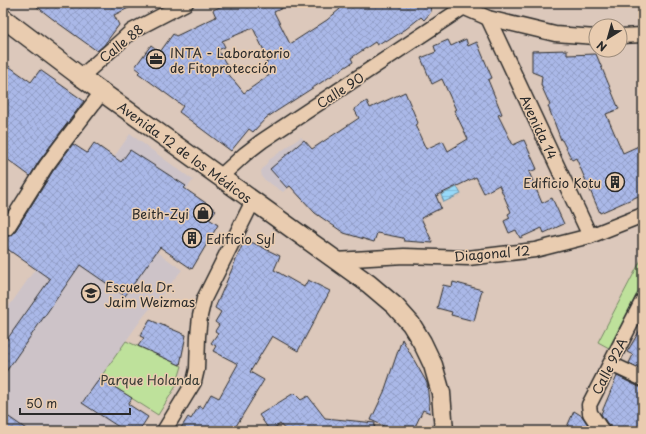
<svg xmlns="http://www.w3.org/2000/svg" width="646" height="434" viewBox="0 0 646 434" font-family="'Playpen Sans',sans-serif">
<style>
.built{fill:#cdc3c8}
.green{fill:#bee19b;stroke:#748663}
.water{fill:url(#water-rules);stroke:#6c93a7}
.building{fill:url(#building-cross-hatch);stroke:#2b2b2b;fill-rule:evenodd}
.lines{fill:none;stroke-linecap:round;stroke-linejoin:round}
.minor-casing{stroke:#2b2b2b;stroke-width:17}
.major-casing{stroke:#2b2b2b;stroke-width:21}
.minor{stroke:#e9ccb0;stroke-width:14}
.major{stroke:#e9ccb0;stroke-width:18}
.labels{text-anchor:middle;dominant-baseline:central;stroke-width:3;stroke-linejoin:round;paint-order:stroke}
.street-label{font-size:13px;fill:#2b2b2b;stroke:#e9ccb0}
.poi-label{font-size:13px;fill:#2b2b2b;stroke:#e9ccb0;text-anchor:start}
.park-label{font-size:13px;fill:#3a3d36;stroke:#e9ccb0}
</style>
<defs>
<pattern id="water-rules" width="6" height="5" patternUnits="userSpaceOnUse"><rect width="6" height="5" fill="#97d9f9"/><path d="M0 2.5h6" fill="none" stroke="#82bad6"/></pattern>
<pattern id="building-cross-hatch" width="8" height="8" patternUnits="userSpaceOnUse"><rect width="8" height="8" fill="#aab8e8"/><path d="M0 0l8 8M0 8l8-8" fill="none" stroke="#929ec7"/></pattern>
</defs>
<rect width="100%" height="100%" fill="#dcc8bb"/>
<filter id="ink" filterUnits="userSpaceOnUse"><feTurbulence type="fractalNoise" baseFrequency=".025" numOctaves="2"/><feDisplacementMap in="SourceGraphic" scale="8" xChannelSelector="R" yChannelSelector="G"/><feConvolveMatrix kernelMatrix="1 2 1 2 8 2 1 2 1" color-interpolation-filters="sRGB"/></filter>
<g filter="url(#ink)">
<g class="built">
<polygon points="130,134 193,180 147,244 182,270 143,317 82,403 125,431 3,431 3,315"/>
<polygon points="301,137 320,158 283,192 262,178 261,171 269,160"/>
</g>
<g class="green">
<polygon points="643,256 643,282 609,348 598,342"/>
<polygon points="126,341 182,366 176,386 158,415 100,378"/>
</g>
<polygon class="water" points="457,187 461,194 444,202 441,195"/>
<g class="building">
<polygon points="32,3 139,3 114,15 119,25 104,45 97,51 58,23"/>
<path d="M229 3H293L274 12 290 44 327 20 340 9 336 3H424L430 5 431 12 424 20 421 17 406 29 386 42 385 40 377 45 375 42 351 58 353 62 266 118 253 132 249 129 231 151 179 112 183 106 138 73 140 71 135 67 151 45 160 52 173 34 176 36 216 17 213 10ZM253 28 269 61 264 64 271 74 244 93 226 71 229 69 218 50 225 47 222 41Z"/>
<polygon points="466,39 468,46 477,42 492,78 488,80 502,114 498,115 513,145 524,140 537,169 529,172 542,203 552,198 564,224 544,233 542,228 520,238 516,230 509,233 504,221 510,218 508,214 511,212 499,185 484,193 476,177 436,196 441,208 421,218 433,243 404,241 403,238 377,233 374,242 344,233 315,213 290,186 287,188 270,169 304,140 312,149 359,118 354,109 367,101 370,108 405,92 418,123 415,125 426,149 443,141 448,151 468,139 454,110 456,110 442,79 432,84 421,58 436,52 434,46 448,40 451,46"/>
<polygon points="567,50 567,55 596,54 619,109 606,114 623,153 643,144 643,194 600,213 576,158 572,160 562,140 561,140 548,106 550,105 541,85 542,76 532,72 532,51"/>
<polygon points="3,62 31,82 40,70 84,101 39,161 30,176 3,156"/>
<polygon points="94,143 121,162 130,150 186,186 184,188 216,210 209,219 218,225 192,269 160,247 125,296 80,265 3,376 3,345 50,279 3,246 3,235 7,236 11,236 14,233 53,171 73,144 87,153"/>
<polygon points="3,207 8,210 3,218"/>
<polygon points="245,239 280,256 274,270 304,287 308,280 330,291 298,351 272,336 250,372 264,380 233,431 179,431 188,417 191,419 199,406 203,408 211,394 219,398 238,364 213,351 216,346 211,343 218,333 215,331 219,325 215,322 221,312 215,308"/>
<polygon points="453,282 482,290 474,321 451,315 452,312 437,308 443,285 452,287"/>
<polygon points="150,320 186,335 180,365 138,346 144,338 140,336"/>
<polygon points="643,325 643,370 629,363 633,355 627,352"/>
<polygon points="402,339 427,383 430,413 423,410 413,431 394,431 371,420 384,392"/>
<polygon points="617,376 639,387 643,387 643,431 614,431 607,423 601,414"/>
<polygon points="100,378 132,398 128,404 148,417 139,431 125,431 82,403"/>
<polygon points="294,393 301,400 308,396 325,418 375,423 374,431 286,431 280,424 270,431 259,415"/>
<polygon points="574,411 582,416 592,431 565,431"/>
<polygon points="3,413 29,431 3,431"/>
</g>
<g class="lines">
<defs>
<g id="minor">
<polyline points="456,4 488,18 555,34 596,37"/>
<polyline points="488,18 590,236"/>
<polyline points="620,36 643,35"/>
<polyline points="81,77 132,31 186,3"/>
<polyline points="220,177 245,154 262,141 464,7"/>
<polyline points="7,228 46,166 60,147 102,92"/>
<polyline points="336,260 404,256 468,258 535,250 590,236 643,215"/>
<polyline points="611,364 643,379"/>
<polyline points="164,431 194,382 197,369 198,336 200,316 204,299 253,201"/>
<polyline points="602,431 590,413 589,405 643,300"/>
</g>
<polyline id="major" points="3,18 81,77 369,284 395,306 411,324 422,342 433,365 441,393 444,431"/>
</defs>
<use href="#minor" class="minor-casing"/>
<use href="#major" class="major-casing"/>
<use href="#minor" class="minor"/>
<use href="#major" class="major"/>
</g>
</g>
<defs>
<symbol id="office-ring" viewBox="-11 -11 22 22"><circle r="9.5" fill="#e9ccb0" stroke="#2b2b2b" stroke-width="1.5"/><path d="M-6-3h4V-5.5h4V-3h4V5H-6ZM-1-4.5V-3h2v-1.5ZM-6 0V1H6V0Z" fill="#2b2b2b"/></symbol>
<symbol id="building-ring" viewBox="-11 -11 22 22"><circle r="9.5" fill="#e9ccb0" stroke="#2b2b2b" stroke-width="1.5"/><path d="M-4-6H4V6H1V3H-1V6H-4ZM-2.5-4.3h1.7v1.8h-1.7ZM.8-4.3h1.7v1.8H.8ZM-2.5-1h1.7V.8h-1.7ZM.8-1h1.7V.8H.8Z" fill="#2b2b2b"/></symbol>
<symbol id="shop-ring" viewBox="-11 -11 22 22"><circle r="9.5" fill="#e9ccb0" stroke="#2b2b2b" stroke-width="1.5"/><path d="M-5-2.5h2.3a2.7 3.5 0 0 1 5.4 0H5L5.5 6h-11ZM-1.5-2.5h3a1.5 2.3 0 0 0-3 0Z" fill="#2b2b2b"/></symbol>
<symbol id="school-ring" viewBox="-11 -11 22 22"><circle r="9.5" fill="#e9ccb0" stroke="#2b2b2b" stroke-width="1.5"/><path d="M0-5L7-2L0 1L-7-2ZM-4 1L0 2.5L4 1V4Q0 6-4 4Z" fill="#2b2b2b"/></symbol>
</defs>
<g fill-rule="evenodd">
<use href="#office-ring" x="145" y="48" width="22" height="22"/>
<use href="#building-ring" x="604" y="171" width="22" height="22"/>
<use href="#shop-ring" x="192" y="202" width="22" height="22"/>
<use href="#building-ring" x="181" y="227" width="22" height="22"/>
<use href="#school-ring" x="80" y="282" width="22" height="22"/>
</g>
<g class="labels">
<g class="street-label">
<text transform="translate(121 43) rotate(-39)">Calle 88</text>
<text transform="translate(340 90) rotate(-33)">Calle 90</text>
<text transform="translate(539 127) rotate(65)">Avenida 14</text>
<text transform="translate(185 152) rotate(36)">Avenida 12 de los Médicos</text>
<text transform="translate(492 253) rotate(-5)">Diagonal 12</text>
<text transform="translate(609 366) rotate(-63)">Calle 92A</text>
</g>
<g class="poi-label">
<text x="170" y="52">INTA - Laboratorio<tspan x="170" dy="15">de Fitoprotección</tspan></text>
<text x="601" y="182" text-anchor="end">Edificio Kotu</text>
<text x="189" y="213" text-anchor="end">Beith-Zyi</text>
<text x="206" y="238">Edificio Syl</text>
<text x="105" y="286">Escuela Dr.<tspan x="105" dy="15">Jaim Weizmas</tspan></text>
</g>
<g class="park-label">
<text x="150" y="379">Parque Holanda</text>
</g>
</g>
<rect width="646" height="434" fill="none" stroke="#e9ccb0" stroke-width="16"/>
<rect x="8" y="8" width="630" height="418" fill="none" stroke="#2b2b2b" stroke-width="1.5" filter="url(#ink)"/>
<g transform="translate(608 38) rotate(217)"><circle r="19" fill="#e9ccb0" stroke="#9d8c7b"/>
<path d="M0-3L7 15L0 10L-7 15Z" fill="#2b2b2b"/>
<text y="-6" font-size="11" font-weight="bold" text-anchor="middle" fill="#2b2b2b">N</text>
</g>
<path d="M20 408v6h110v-6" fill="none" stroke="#2b2b2b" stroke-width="2"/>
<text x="26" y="408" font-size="12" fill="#2b2b2b" stroke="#e9ccb0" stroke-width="3" paint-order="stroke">50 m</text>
</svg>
